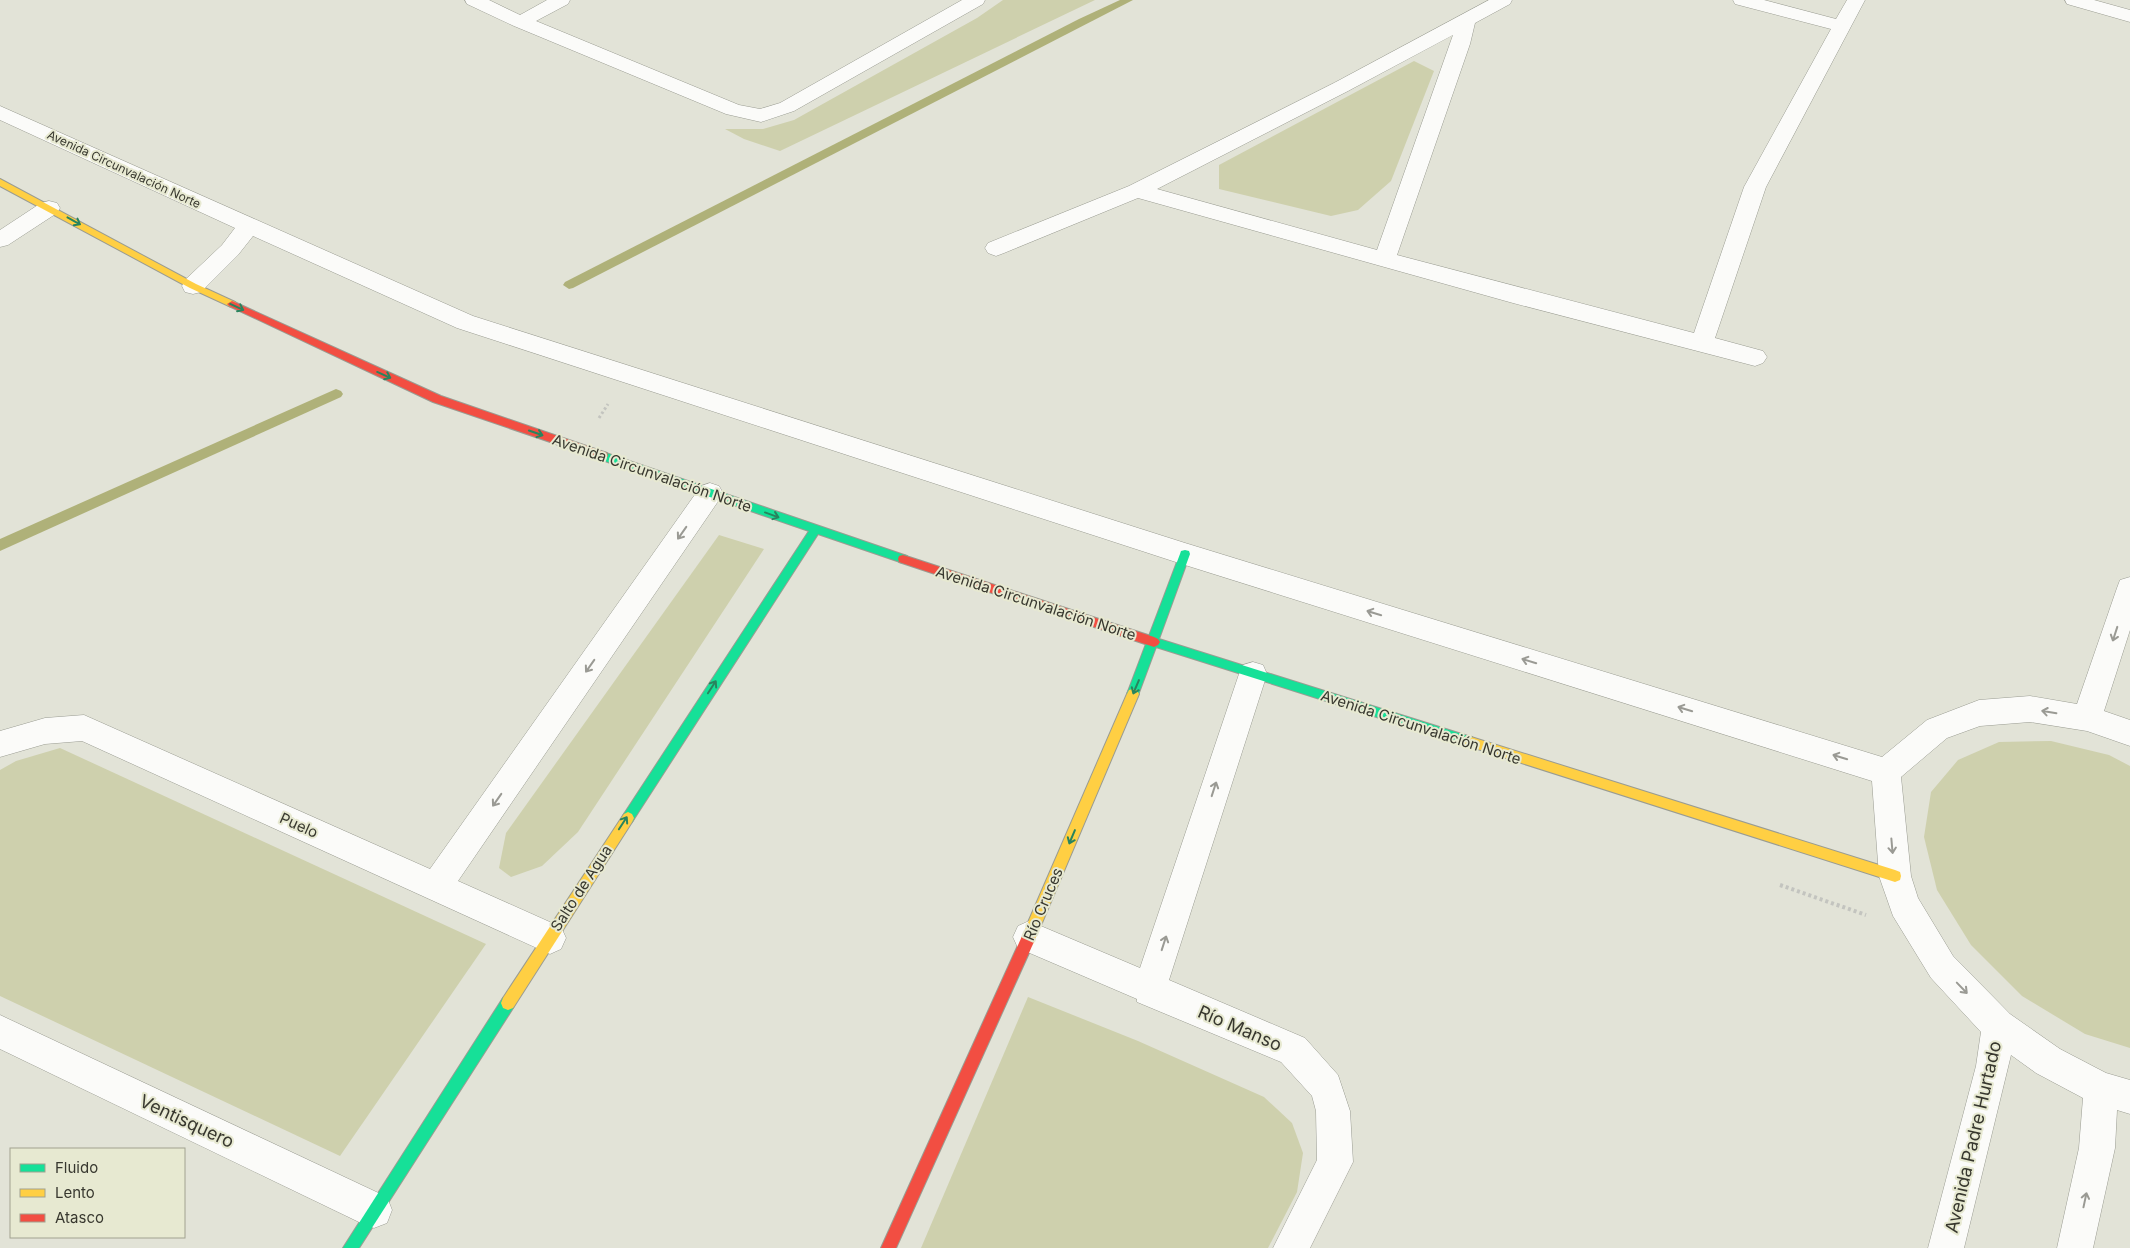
<svg xmlns="http://www.w3.org/2000/svg" width="2130" height="1248" viewBox="0 0 2130 1248" font-family="Inter,sans-serif">
<style>
.green{fill:#ced0ad}
.lines{fill:none;stroke-linecap:round;stroke-linejoin:round}
.stream{fill:#afb179;fill-rule:evenodd}
.street-casing{stroke:#9a9c92;stroke-width:1}
.fast-casing{stroke:#9a9c92;stroke-width:2}
.slow-casing{stroke:#9a9c92;stroke-width:2}
.jam-casing{stroke:#9a9c92;stroke-width:2}
.path-far1{stroke:#c3c4bf;stroke-width:3;stroke-dasharray:2.5 2.5;stroke-linecap:butt}
.path{stroke:#c3c4bf;stroke-width:4;stroke-dasharray:3 3;stroke-linecap:butt}
.street{fill:#fbfbf9;fill-rule:evenodd}
.fast{fill:#16e098;fill-rule:evenodd}
.slow{fill:#ffcf43;fill-rule:evenodd}
.jam{fill:#f24e42;fill-rule:evenodd}
.oneway{stroke:#29845e}
.oneway2{stroke:#9a9a94}
.labels{text-anchor:middle;dominant-baseline:central;stroke-width:4;stroke-linejoin:round;paint-order:stroke}
.far-street-label{font-size:12px;fill:#38382f;stroke:#e7e9d1}
.street-label{font-size:15px;fill:#38382f;stroke:#e7e9d1}
.near-street-label{font-size:18px;fill:#38382f;stroke:#e7e9d1}
</style>
<rect width="100%" height="100%" fill="#e2e3d7"/>
<g class="green">
<polygon points="1003,0 1095,0 780,151 744,139 725,129 763,129 794,120 977,18"/>
<polygon points="1414,61 1434,71 1391,181 1358,210 1331,216 1219,189 1219,165"/>
<polygon points="719,535 764,549 578,832 542,866 511,877 499,868 506,833"/>
<polygon points="2051,741 2109,755 2130,766 2130,1048 2085,1034 2022,996 1971,945 1937,890 1924,837 1931,792 1958,760 1999,742"/>
<polygon points="60,748 486,944 340,1156 0,996 0,770 16,761"/>
<polygon points="1028,997 1138,1041 1264,1097 1292,1123 1303,1153 1297,1192 1268,1248 921,1248"/>
</g>
<g class="lines">
<g class="stream">
<polygon points="1120,0 1133,0 573,288 569,289 563,285 565,282 1079,19"/>
<polygon points="336,389 341,391 343,394 341,397 0,551 0,539"/>
</g>
<defs>
<g id="street">
<polygon points="465,0 489,0 520,15 547,0 570,0 568,4 536,21 739,105 760,109 780,103 962,0 985,0 983,4 794,111 761,122 726,114 514,26 467,4"/>
<path d="M1489 0H1512L1510 4 1475 23 1470 44 1397 255 1694 333 1744 187 1831 29 1735 4 1733 0H1764L1836 19 1847 0H1865L1766 187 1715 338 1763 351 1767 357 1763 363 1755 366 1513 303 1138 198 1004 253 996 256 988 253 985 248 988 243 1129 186 1334 83ZM1453 35 1377 250 1157 189 1348 91Z"/>
<polygon points="2065,0 2094,0 2130,10 2130,22 2067,4"/>
<polygon points="0,106 473,316 1185,543 1882,757 1927,720 1979,700 2030,696 2077,704 2117,588 2120,580 2130,577 2130,630 2104,711 2130,720 2130,746 2087,731 2030,722 1980,726 1947,738 1901,777 1911,876 1918,898 1953,956 2010,1014 2060,1049 2106,1073 2130,1080 2130,1114 2117,1110 2115,1148 2093,1248 2057,1248 2079,1148 2083,1098 2036,1073 2011,1055 1964,1248 1928,1248 1976,1066 1981,1032 1931,978 1893,916 1879,876 1872,781 1185,565 457,328 253,236 238,255 201,292 193,294 185,292 182,286 185,280 222,245 235,228 0,120"/>
<polygon points="49,201 57,203 60,208 57,213 8,245 0,247 0,230 41,203"/>
<polygon points="710,483 719,486 723,493 719,500 458,881 561,927 566,938 561,949 550,954 82,741 45,744 0,757 0,731 45,718 84,715 430,869 701,486"/>
<polygon points="1253,662 1263,665 1267,674 1169,980 1305,1038 1338,1075 1350,1111 1353,1162 1310,1248 1273,1248 1317,1160 1316,1111 1312,1096 1281,1062 1137,1002 1137,999 1018,948 1013,937 1018,926 1029,921 1140,968 1239,674 1243,665"/>
<polygon points="0,1015 387,1197 392,1210 387,1223 374,1228 361,1223 0,1049"/>
</g>
<g id="fast">
<polygon points="603,452 907,556 908,559 907,562 903,563 818,534 632,822 628,824 624,822 622,818 624,814 809,531 599,459 598,456 599,453"/>
<polygon points="1185,550 1189,551 1190,554 1159,639 1468,736 1472,737 1474,741 1472,745 1468,746 1156,647 1137,698 1133,699 1129,698 1127,694 1180,554 1181,551"/>
<polygon points="508,996 513,998 515,1003 513,1008 359,1248 343,1248 503,998"/>
</g>
<g id="slow">
<polygon points="0,179 196,284 235,302 237,304 232,307 229,306 190,288 0,186"/>
<polygon points="1133,689 1137,690 1139,694 1033,944 1028,945 1023,944 1021,939 1023,934 1127,694 1129,690"/>
<polygon points="1468,736 1895,870 1900,872 1901,876 1900,880 1895,882 1468,746 1464,745 1462,741 1464,737"/>
<polygon points="628,812 632,814 634,818 632,822 513,1008 508,1010 503,1008 501,1003 503,998 624,814"/>
</g>
<g id="jam">
<polygon points="232,301 441,396 607,453 608,456 603,460 433,402 229,306 227,304"/>
<polygon points="903,555 1154,637 1158,639 1160,642 1158,645 1154,647 899,562 898,559 899,556"/>
<polygon points="1028,933 1033,934 1035,939 1033,944 896,1248 881,1248 1023,934"/>
</g>
</defs>
<use href="#street" class="street-casing"/>
<use href="#fast" class="fast-casing"/>
<use href="#slow" class="slow-casing"/>
<use href="#jam" class="jam-casing"/>
<polyline class="path-far1" points="599,418 608,404"/>
<polyline class="path" points="1780,885 1866,915"/>
<use href="#street" class="street"/>
<use href="#fast" class="fast"/>
<use href="#slow" class="slow"/>
<use href="#jam" class="jam"/>
</g>
<defs><path id="oneway-shaft" d="M-6 0H5M1.5-3L5.5 0L1.5 3" fill="none" stroke-width="1.6" stroke-linecap="round" stroke-linejoin="round" transform="scale(1.25)"/></defs>
<g class="oneway">
<use href="#oneway-shaft" transform="translate(74 221) rotate(29)"/>
<use href="#oneway-shaft" transform="translate(237 307) rotate(25)"/>
<use href="#oneway-shaft" transform="translate(384 375) rotate(24)"/>
<use href="#oneway-shaft" transform="translate(536 433) rotate(19)"/>
<use href="#oneway-shaft" transform="translate(772 515) rotate(20)"/>
<use href="#oneway-shaft" transform="translate(712 687) rotate(-57)"/>
<use href="#oneway-shaft" transform="translate(1136 687) rotate(113)"/>
<use href="#oneway-shaft" transform="translate(623 823) rotate(-57)"/>
<use href="#oneway-shaft" transform="translate(1072 837) rotate(113)"/>
</g>
<g class="oneway2">
<use href="#oneway-shaft" transform="translate(682 533) rotate(125)"/>
<use href="#oneway-shaft" transform="translate(1374 613) rotate(-163)"/>
<use href="#oneway-shaft" transform="translate(2115 634) rotate(108)"/>
<use href="#oneway-shaft" transform="translate(1529 661) rotate(-163)"/>
<use href="#oneway-shaft" transform="translate(590 666) rotate(125)"/>
<use href="#oneway-shaft" transform="translate(1685 709) rotate(-163)"/>
<use href="#oneway-shaft" transform="translate(2049 712) rotate(-171)"/>
<use href="#oneway-shaft" transform="translate(1840 757) rotate(-163)"/>
<use href="#oneway-shaft" transform="translate(1214 789) rotate(-72)"/>
<use href="#oneway-shaft" transform="translate(497 800) rotate(125)"/>
<use href="#oneway-shaft" transform="translate(1892 846) rotate(85)"/>
<use href="#oneway-shaft" transform="translate(1164 943) rotate(-72)"/>
<use href="#oneway-shaft" transform="translate(1962 988) rotate(46)"/>
<use href="#oneway-shaft" transform="translate(2085 1200) rotate(-78)"/>
</g>
<g class="labels">
<g class="far-street-label">
<text transform="translate(124 169) rotate(25)">Avenida Circunvalación Norte</text>
</g>
<g class="street-label">
<text transform="translate(652 473) rotate(19)">Avenida Circunvalación Norte</text>
<text transform="translate(1036 603) rotate(18)">Avenida Circunvalación Norte</text>
<text transform="translate(1421 727) rotate(18)">Avenida Circunvalación Norte</text>
<text transform="translate(299 825) rotate(24)">Puelo</text>
<text transform="translate(581 888) rotate(-57)">Salto de Agua</text>
<text transform="translate(1043 904) rotate(-67)">Río Cruces</text>
</g>
<g class="near-street-label">
<text transform="translate(1240 1028) rotate(23)">Río Manso</text>
<text transform="translate(187 1121) rotate(25)">Ventisquero</text>
<text transform="translate(1973 1137) rotate(-77)">Avenida Padre Hurtado</text>
</g>
</g>
<rect x="10" y="1148" width="175" height="90" fill="#e7e9d1" stroke="#a1a290"/>
<rect x="20" y="1164" width="25" height="8" fill="#16e098" stroke="#a1a290"/>
<text x="55" y="1173" font-size="15" fill="#38382f">Fluido</text>
<rect x="20" y="1189" width="25" height="8" fill="#ffcf43" stroke="#a1a290"/>
<text x="55" y="1198" font-size="15" fill="#38382f">Lento</text>
<rect x="20" y="1214" width="25" height="8" fill="#f24e42" stroke="#a1a290"/>
<text x="55" y="1223" font-size="15" fill="#38382f">Atasco</text>
</svg>
